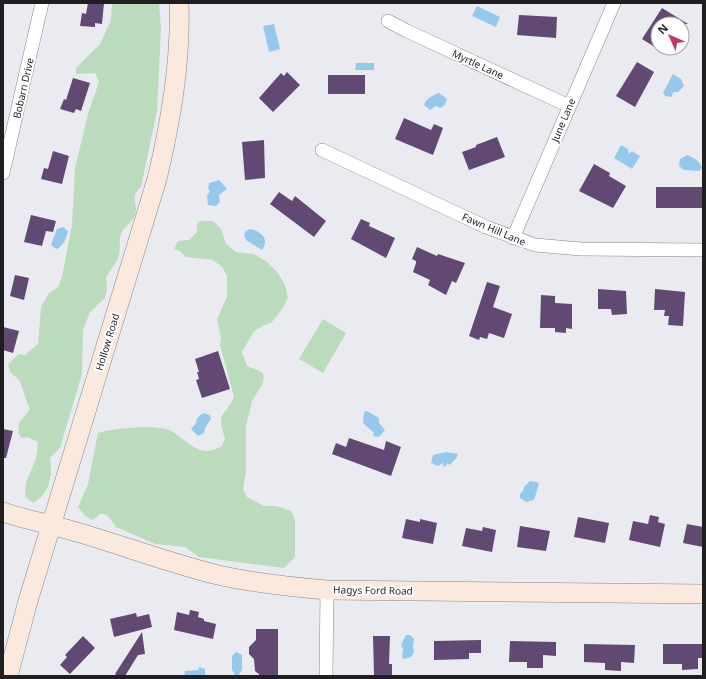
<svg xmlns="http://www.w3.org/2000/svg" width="706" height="679" viewBox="0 0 706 679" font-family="'Noto Sans',sans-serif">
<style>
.green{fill:#bbdbbd}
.water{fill:#95c9eb}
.building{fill:#614973}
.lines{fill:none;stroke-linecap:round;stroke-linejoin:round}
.street-casing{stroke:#86878c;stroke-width:14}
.secondary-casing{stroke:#86878c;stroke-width:20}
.street{stroke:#fff;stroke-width:13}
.secondary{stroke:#fbe9de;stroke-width:19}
.labels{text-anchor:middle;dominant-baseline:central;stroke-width:4;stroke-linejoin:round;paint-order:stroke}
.street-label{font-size:10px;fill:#1f1f21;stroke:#fff}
</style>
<rect width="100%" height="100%" fill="#eaebf1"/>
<g class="green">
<path d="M112 3H159L161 29 157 111 141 187C128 199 139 202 135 215 133 221 125 226 122 232 118 240 121 248 119 256 116 264 110 270 106 278L107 288 105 298 90 312 83 330 82 374 60 448 50 458C53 475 50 494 33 503L25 497 26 482 36 459 38 442 28 437 22 438 18 433 19 423 30 409C25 400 24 390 20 382 15 373 11 379 8 364L19 354 25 355 38 344 41 307 49 293 58 287 62 277 72 225 75 168 88 114 99 82 95 73 76 74V68L100 44 111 20Z"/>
<path d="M200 221H213L221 229 226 244 236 252 253 254 266 261 278 273 285 285 288 298 281 311 271 323 264 325 254 331 242 352 247 366 262 372 264 377 262 385 252 401 246 426V471L243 489 247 497 264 506H276L291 511 295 520V557L284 568 199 557 185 547 155 544 116 527 108 516 101 513 93 520 85 516 78 507 88 484 98 433C110 428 153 425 166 429 180 433 191 450 206 451 211 451 217 448 221 447L225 439C216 409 224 420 234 397L220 345 221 338 217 319 227 297V276L222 267 213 260 186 257 180 251 174 249 178 241 189 240 197 232V224Z"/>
<polygon points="323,319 346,333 323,373 299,359"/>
</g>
<g class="water">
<polygon points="477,6 500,17 496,27 472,16"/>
<polygon points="274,24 280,49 269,52 263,26"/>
<polygon points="356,63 374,63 374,70 355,70"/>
<polygon points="673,74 681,79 684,86 678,92 673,92 672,97 665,96 663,93"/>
<path d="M439 93 447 99 445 105 440 108 436 106 430 110 424 105C426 98 432 96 439 93Z"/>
<polygon points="621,145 628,149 629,154 632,151 640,156 632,169 614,158"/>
<path d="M687 155C694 158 699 160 702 168L699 171 684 170 679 166 680 159Z"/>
<polygon points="219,180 227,189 219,195 220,202 216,206 208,205 207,196 210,191 208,189 209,183"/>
<path d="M63 227 68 231C66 239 63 247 56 249L51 245 57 229Z"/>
<path d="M250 229C261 231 270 239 262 250L246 240 244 235 246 231Z"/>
<polygon points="367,411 379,418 379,423 385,430 379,437 373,436 374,433 363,423 364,412"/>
<polygon points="203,413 210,415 211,419 205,428 204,433 198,436 191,429 196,423 197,418"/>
<polygon points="446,452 458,454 457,457 450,465 447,463 446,466 443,466 443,463 438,466 431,463 433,455"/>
<polygon points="530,481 537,482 539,484 534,500 526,502 520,498 520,494 523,491 524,487"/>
<polygon points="406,635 410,635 414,639 413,646 414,652 411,657 404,659 402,657 403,649 401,645"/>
<polygon points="236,652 242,655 242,670 238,676 235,675 232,670 232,656"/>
<polygon points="199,667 205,669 205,676 184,676 185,671 198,670"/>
</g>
<g class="building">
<polygon points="88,3 104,3 102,24 95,23 95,27 80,26 82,13 86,14"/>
<polygon points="662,8 688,24 658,24 658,49 642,39"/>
<polygon points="519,15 557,17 556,38 517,35"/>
<polygon points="637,62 654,72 635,107 616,96"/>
<polygon points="287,72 300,85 273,112 259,98 281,73 284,76"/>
<rect x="328" y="75" width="37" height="19"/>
<polygon points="73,78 90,83 81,111 76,109 74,113 60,109 64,99 66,100"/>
<polygon points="404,118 431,130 434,124 443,128 433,155 395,139"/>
<polygon points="497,137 505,157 469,170 462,152 476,147 476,145"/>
<polygon points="264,140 265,178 245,180 242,142"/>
<polygon points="53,151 69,156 62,184 41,179 44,168 48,169"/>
<polygon points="594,164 610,173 609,176 626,186 613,208 579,191"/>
<rect x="656" y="187" width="47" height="21"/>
<polygon points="279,192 292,201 295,196 326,221 314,237 270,204"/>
<polygon points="31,215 56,221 53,232 46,231 42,246 24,242"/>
<polygon points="361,219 370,223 369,226 395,238 386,258 351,239"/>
<polygon points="417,247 437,256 438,254 465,263 456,283 452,281 446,295 428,285 430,280 413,272 416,263 416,261 412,259"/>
<polygon points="15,275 29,278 24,300 10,296"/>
<polygon points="487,282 500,286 493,307 512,314 504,338 489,333 487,339 480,337 479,340 469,336"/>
<polygon points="598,289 626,291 627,314 612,315 611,309 598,309"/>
<polygon points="655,289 685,292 683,326 668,325 669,316 664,316 665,310 654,310"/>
<polygon points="541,295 555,296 555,303 572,304 572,329 566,328 566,333 555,332 555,328 540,328"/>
<polygon points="3,327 19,331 13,353 3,350"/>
<polygon points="218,351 230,389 202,398 196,380 199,379 197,372 199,372 195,359"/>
<polygon points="3,429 13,431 6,458 3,458"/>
<polygon points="349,438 384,450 386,441 401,447 391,476 332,454 336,443 346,447"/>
<polygon points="650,515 659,517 658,522 665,524 660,547 629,540 633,521 648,524"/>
<polygon points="578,517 609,523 605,543 574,537"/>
<polygon points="406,519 420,522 420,519 437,523 433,544 402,538"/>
<polygon points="687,524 703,527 703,547 683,543"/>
<polygon points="520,526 550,531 546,551 517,547"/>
<polygon points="483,527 496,530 492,552 462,546 466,528 482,531"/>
<polygon points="190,610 199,612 198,617 204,619 204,621 216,624 213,639 174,630 177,612 189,615"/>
<polygon points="136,613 137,617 149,614 152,627 114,637 110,619"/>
<polygon points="256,629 278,629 278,676 261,676 255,671 254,659 249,654 249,647 256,640"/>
<polygon points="142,632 145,654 138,655 125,676 118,676 115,674"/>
<polygon points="83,636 95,648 70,674 60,665 67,657 65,655"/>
<polygon points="373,636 390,636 389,664 392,664 392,676 374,676"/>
<polygon points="481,640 481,653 469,653 469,659 434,660 434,641"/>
<polygon points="510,641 556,642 556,656 543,655 543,668 527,668 527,662 509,662"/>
<polygon points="584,644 635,645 634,663 621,662 621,671 605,670 605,663 584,662"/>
<polygon points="663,644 703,644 703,658 698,658 698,669 682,670 682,664 663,664"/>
</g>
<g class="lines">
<defs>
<g id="street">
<polyline points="388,21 407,31 569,106"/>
<polyline points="322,150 486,227 535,245 581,249 703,250"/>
<polyline points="3,173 42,3"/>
<polyline points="513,238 614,3"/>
<polyline points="326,676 327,590"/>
</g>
<g id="secondary">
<path d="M3 512C26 520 50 524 73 531 122 545 169 563 218 575 254 583 290 587 327 590L703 594"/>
<path d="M8 676 28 601 157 179C171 121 181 63 179 3"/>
</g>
</defs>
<use href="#street" class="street-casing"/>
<use href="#secondary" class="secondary-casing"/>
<use href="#street" class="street"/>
<use href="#secondary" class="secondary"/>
</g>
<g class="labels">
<g class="street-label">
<text transform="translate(478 64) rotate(25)">Myrtle Lane</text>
<text transform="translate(23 88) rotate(-77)">Bobarn Drive</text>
<text transform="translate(563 120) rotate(-67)">June Lane</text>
<text transform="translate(494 229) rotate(23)">Fawn Hill Lane</text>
<text transform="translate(107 342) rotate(-73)">Hollow Road</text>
<text transform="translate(373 590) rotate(1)">Hagys Ford Road</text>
</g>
</g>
<rect width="706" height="679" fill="none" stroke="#1f1f21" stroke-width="8"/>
<g transform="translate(670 36) rotate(315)"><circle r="19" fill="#ffffff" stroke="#a5a5a6"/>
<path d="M0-3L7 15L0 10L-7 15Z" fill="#c33667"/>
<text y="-6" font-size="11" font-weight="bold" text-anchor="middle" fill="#1f1f21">N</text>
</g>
</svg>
